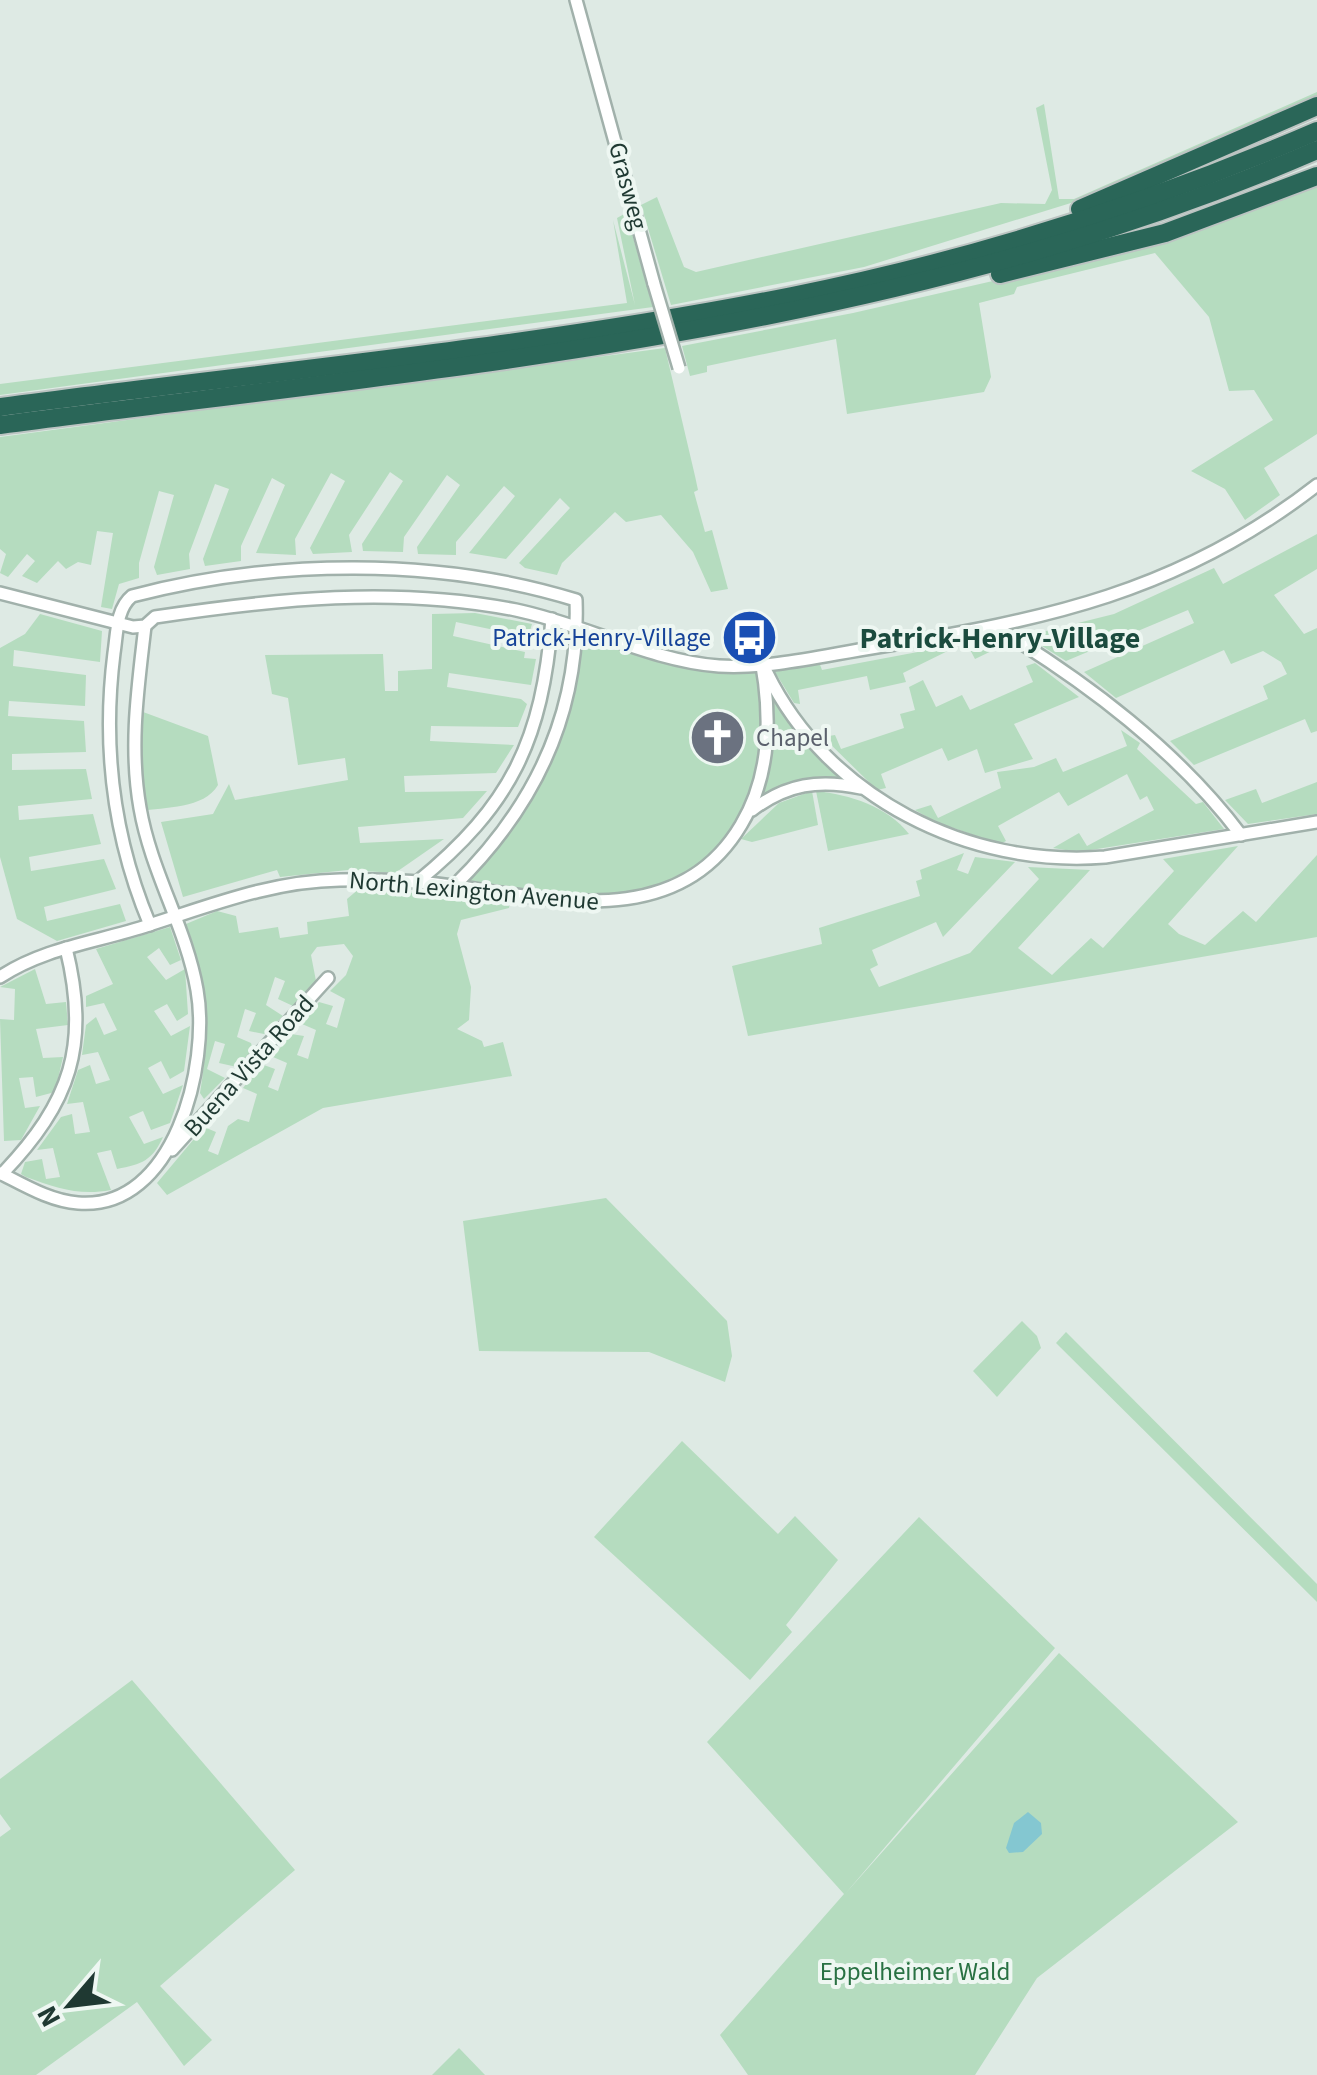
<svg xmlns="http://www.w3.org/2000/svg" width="1317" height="2075" viewBox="0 0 1317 2075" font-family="'Source Sans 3',sans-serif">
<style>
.green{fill:#b5dcbf}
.water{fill:#84c7d1}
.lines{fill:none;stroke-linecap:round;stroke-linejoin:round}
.minor-casing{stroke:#a1b1ab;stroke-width:16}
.highway-casing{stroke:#bcc4c2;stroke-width:22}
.minor{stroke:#fff;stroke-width:11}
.highway{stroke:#2a6658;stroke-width:18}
.minor-bridge-casing{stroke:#a1b1ab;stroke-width:16;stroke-linecap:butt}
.minor-bridge{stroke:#fff;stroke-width:11}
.labels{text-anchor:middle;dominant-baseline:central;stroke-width:8;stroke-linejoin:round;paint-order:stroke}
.street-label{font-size:25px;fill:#1f3932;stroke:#eef7f2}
.transit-label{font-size:25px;fill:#164399;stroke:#eef7f2;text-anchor:end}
.worship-label{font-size:25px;fill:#5b616d;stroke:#eef7f2;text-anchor:start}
.park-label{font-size:25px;fill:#297143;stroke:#eef7f2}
.quarter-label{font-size:30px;font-weight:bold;fill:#1b4b3e;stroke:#eef7f2}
</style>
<rect width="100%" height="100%" fill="#deeae4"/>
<g class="green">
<polygon points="1317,92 1317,97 1087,198 864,267 671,305 641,205 657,197 684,267 696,272 1001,203 1045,204 1052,190 1036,108 1044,104 1059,199 1074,199"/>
<polygon points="1317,183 1317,434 1264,468 1280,495 1245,520 1225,489 1191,471 1273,420 1254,390 1229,391 1209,317 1155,253 1017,287 1014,294 979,303 991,377 984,392 847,414 836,339 707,366 707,372 690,376 682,346 853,313 1097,257"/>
<polygon points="626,213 653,307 0,395 0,384 627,303 613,220 635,305 617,218"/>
<polygon points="665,348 695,476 698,490 694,492 705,532 712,530 728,589 711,592 693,552 661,515 626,522 615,512 562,563 557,575 525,568 519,563 570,508 560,498 506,559 469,553 515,496 504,486 456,542 456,555 418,554 417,547 460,485 447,475 404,537 403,552 363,551 362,544 403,481 390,472 349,535 352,552 313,554 310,548 345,481 331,473 295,539 296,555 256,553 285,485 272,478 241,546 241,561 205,566 203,559 229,489 215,484 189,554 190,569 157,575 154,567 174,495 159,491 139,563 139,578 119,584 112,609 101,607 113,533 97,531 91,565 78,562 66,569 58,561 37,583 22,576 35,561 27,554 8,577 0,573 6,554 0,549 0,437"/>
<polygon points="1317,534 1317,569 1274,595 1304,634 1317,628 1317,731 1311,733 1305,719 1194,765 1170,741 1268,699 1263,686 1287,674 1281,662 1263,651 1231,664 1224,650 1116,698 1084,672 1194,623 1188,610 1066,661 1026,636 1114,614 1214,568 1223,584"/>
<polygon points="475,613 532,624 528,637 456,622 453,636 525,652 524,658 536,659 531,685 449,673 447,687 521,699 527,704 518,727 431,726 430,741 514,745 496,773 404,776 405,792 487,791 463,818 358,827 360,843 444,839 395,873 348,870 280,877 277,870 183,897 161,822 213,814 229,784 235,800 348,780 345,758 298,765 288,698 272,694 265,655 383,654 385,691 398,691 398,671 432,669 432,614"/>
<polygon points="40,614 102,631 100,662 14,650 13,666 86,675 85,706 9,701 8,716 84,721 86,752 12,754 12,770 86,769 92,799 18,806 19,820 93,814 101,844 29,857 31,871 104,859 116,889 44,907 47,921 120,904 126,921 57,941 17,919 0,857 0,648 25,634"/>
<polygon points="577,626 698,663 763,665 799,724 866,789 814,783 748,813 696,875 606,902 454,886 549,758"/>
<polygon points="991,635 1004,645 975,659 966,642 903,673 906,682 870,690 867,676 798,690 800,704 794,703 775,672 819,662 822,670 923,651 924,645"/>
<polygon points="1035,663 1079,697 1014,724 1033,759 985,773 977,749 948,761 942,748 881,774 886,788 877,790 823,737 835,735 841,749 904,728 900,714 915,710 909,687 923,680 936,707 962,695 970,710 1033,682 1026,666"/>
<path d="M135 709 208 736 218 785C204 809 165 807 140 811Z"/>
<polygon points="1121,730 1140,743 1137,749 1196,804 1203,802 1224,829 1078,852 1053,848 1079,833 1087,846 1154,810 1147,796 1140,800 1127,774 1068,806 1059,792 998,826 1006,841 1000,844 936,822 915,810 931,805 938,818 1001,788 997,772 1034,767 1056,758 1063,772 1127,746"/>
<polygon points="1317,782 1317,814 1248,824 1225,800 1256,789 1262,803"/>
<polygon points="812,791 818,825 752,842 741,839 779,803"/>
<path d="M816 791C850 795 887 806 909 834L828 851Z"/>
<polygon points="1238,846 1168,924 1179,934 1205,945 1243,911 1256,922 1317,855 1317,937 748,1036 732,966 822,944 819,928 920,896 916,881 922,879 920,870 964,853 957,870 968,874 975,857 1015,862 943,937 936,922 872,950 878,965 870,969 879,987 970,953 1039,879 1028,867 1090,870 1018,948 1052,975 1091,938 1103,948 1174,871 1163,859"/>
<path d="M360 888 510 902 509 908 461 920 457 934 471 987 469 1020 457 1029 482 1041 484 1047 503 1042 512 1076 323 1108 167 1195 157 1183 204 1127 216 1132 208 1151 218 1155 228 1126 238 1119 249 1122 257 1094 243 1088 261 1064 275 1069 268 1087 278 1091 287 1063 273 1057 291 1034 304 1036 297 1055 308 1059 316 1030 302 1024 319 1002 333 1006 326 1024 337 1028 345 999 330 991 346 975 353 956 344 944 317 947 311 955 316 981 293 1006 278 999 285 981 275 977 266 1005 283 1016 264 1034 249 1031 256 1013 245 1009 237 1037 251 1043 253 1050 237 1067 219 1063 225 1044 215 1041 207 1069 225 1078 204 1099 200 1093C210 1033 208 982 186 924L217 911 236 916 239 933 278 927 280 938 308 934 307 922 349 916 347 899Z"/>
<path d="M170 927 181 960 170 965 159 948 147 957 166 980 185 969 188 1014 177 1021 167 1004 154 1011 171 1036 190 1026 184 1071 170 1079 161 1061 148 1068 163 1094 183 1085 170 1123 151 1130 143 1111 129 1117 144 1144 163 1137C152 1161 142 1164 117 1169L111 1150 97 1153 111 1190C79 1196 57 1188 26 1177L21 1174 25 1162 42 1159 46 1179 60 1177 53 1148 37 1150 61 1117 72 1114 75 1134 90 1132 83 1102 67 1104 78 1070 90 1065 96 1084 110 1080 98 1052 82 1055 86 1025 96 1017 104 1035 117 1030 104 1003 86 1007V996L113 984 96 949Z"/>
<polygon points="35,969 46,1004 66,1002 68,1025 36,1029 43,1058 63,1057 55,1092 36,1097 33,1077 19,1078 25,1108 40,1106 21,1140 4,1141 0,1019 14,1020 15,989 0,987"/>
<polygon points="606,1198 727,1321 732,1356 725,1382 649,1352 479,1351 463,1221"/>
<polygon points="1022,1321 1037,1336 1041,1348 997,1397 973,1371"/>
<polygon points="1066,1332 1317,1584 1317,1602 1056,1343"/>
<polygon points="682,1441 778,1534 795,1516 838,1560 786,1625 792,1632 750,1680 594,1537"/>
<polygon points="919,1517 1055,1648 845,1894 1059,1653 1238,1822 1037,1978 975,2075 748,2075 720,2035 844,1894 707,1742"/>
<polygon points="132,1680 295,1870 160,1986 212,2040 184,2066 137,2002 36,2075 0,2075 0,1837 11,1829 0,1814 0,1779"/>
<polygon points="459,2048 485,2075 432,2075"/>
</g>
<polygon class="water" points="1028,1812 1041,1823 1042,1834 1023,1852 1009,1853 1006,1848 1014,1823"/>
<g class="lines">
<defs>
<g id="minor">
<polyline points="576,0 654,284"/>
<path d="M0 593 133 627 145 626 155 617C276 599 394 586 516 610 584 624 650 661 719 666 772 669 825 655 877 647 1044 620 1180 592 1317 485"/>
<path d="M997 628C1087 683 1177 750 1241 835"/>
<path d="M767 673C828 798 969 868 1105 857L1317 822"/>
<path d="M752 810C787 784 819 779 861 788"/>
<path d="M416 883C512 805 542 740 552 619"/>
<path d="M150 925C113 837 102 748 114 653 117 634 116 609 132 596 273 559 437 557 576 600 580 714 535 807 454 886"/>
<path d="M0 977C45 947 99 942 149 925 212 905 272 881 340 880 379 879 421 881 460 887 560 901 680 928 741 825 774 770 771 701 757 641"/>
<polyline points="172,1150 328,978"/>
<path d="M0 1173C24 1185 50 1201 78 1203 175 1211 210 1064 197 990 186 927 151 872 140 808 129 746 138 687 145 626"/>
<path d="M2 1174C71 1102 90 1045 66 948"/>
</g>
<g id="highway">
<polyline points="1080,209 1317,106"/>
<polyline points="1000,274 1165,233 1317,176"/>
<path d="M0 407C263 372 532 348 792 296 972 260 1148 204 1317 131"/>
<path d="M0 425C449 366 896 333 1317 150"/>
</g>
</defs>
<use href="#minor" class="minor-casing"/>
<use href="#highway" class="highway-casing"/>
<use href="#minor" class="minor"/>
<use href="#highway" class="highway"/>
<defs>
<polyline id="minor-bridge" points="654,284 679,368"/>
</defs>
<use href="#minor-bridge" class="minor-bridge-casing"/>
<use href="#minor-bridge" class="minor-bridge"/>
</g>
<defs>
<symbol id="bus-disc" viewBox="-11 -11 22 22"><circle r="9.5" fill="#1a4fb4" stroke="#eef7f2"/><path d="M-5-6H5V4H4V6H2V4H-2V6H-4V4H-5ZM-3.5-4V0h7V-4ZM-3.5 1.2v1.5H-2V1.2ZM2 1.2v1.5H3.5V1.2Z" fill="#fff"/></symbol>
<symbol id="church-disc" viewBox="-11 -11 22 22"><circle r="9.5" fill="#6b7280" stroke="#eef7f2"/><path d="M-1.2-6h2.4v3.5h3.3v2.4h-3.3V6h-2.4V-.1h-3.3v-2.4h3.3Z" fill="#fff"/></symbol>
</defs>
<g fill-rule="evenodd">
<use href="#bus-disc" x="718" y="606" width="63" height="63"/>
<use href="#church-disc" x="686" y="706" width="63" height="63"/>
</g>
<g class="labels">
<g class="street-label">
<text transform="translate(628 186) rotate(75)">Grasweg</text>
<text transform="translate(474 891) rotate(5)">North Lexington Avenue</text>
<text transform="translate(249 1066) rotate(-48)">Buena Vista Road</text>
</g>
<g class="transit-label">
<text x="711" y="638">Patrick-Henry-Village</text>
</g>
<g class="worship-label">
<text x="756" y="738">Chapel</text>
</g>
<g class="park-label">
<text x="915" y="1972">Eppelheimer Wald</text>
</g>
<g class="quarter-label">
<text x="1000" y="638">Patrick-Henry-Village</text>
</g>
</g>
<g transform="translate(70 2005) rotate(242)" stroke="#eef7f2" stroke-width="8" paint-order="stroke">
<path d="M0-8L18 38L0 25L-18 38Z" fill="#1f3932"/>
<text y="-15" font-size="28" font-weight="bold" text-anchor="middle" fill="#1f3932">N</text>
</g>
</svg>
